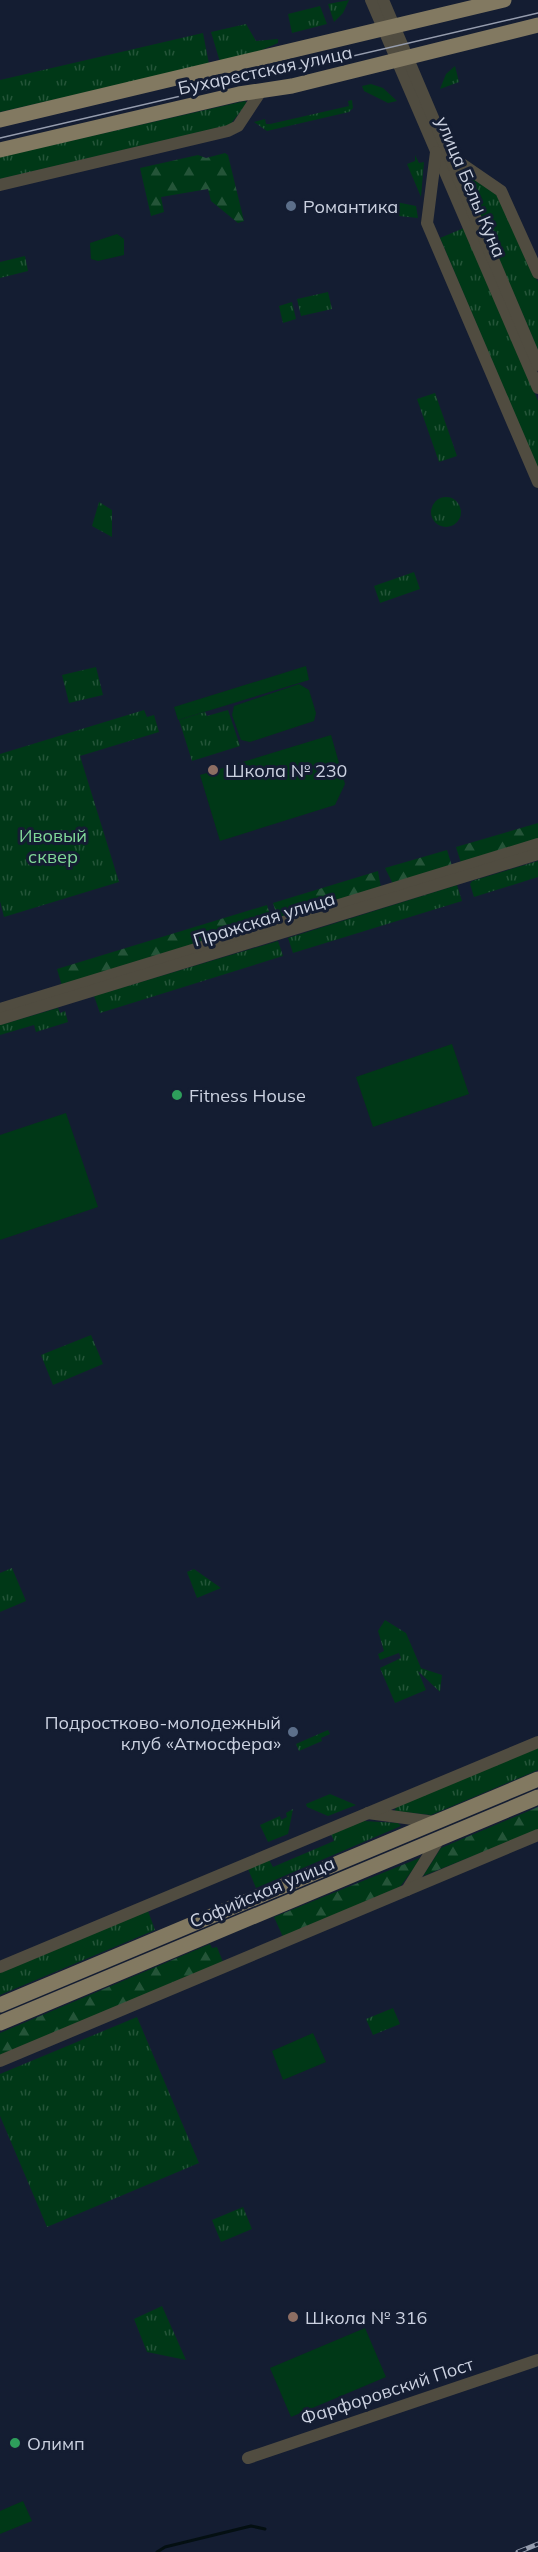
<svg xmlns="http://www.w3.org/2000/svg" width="538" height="2552" viewBox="0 0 538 2552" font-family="Mulish,sans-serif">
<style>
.grass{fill:url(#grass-tufts)}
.forest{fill:url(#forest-firs)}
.pitch{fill:#003817}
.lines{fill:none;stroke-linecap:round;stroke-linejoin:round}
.stream{stroke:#040f12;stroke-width:3}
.minor{stroke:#504c40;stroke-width:12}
.major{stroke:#827961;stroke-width:15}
.tram{stroke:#969dae;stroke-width:1.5}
.rail-casing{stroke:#969dae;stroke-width:5}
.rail{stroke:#141d32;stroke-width:3;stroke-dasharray:9;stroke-linecap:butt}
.service-dot{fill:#5c6f8a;stroke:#141d32;stroke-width:2}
.education-dot{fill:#8d6e63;stroke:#141d32;stroke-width:2}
.leisure-dot{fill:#2e9e5b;stroke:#141d32;stroke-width:2}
.labels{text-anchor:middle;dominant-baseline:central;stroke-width:6;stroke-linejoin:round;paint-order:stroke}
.street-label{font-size:18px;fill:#cbd1e0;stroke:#141d32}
.poi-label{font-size:18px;fill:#cbd1e0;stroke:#141d32;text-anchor:start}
.park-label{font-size:18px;fill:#80d898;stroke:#141d32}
</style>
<defs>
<pattern id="grass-tufts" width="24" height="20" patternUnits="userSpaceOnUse" patternTransform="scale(1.5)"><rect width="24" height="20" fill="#003817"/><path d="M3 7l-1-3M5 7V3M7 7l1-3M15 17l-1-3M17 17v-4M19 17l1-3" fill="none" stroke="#245438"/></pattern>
<pattern id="forest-firs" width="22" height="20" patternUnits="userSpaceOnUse" patternTransform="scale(1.5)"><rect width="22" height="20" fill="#003817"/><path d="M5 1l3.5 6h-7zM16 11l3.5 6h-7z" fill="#245438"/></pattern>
</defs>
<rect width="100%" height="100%" fill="#141d32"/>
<g class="grass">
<polygon points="349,0 343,13 334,22 328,4"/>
<polygon points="320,6 327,24 292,33 288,14"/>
<polygon points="246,24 256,41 278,39 278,43 255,53 220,62 211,32"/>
<polygon points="203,33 209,64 0,112 0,80"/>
<polygon points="455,66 459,82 440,89 446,74"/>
<polygon points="371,84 383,88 397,101 388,103 364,91 362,86"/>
<polygon points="352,100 353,108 349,112 267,131 254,122 265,119 266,124 270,124 349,106 348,101"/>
<polygon points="245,101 247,103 230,125 0,179 0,157"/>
<polygon points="415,155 419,163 424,162 421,197 407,164 415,161"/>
<polygon points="467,175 496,194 506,207 538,282 538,350 464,178"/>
<polygon points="396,202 416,206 418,218 399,216"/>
<polygon points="464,228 538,401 538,469 440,238"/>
<polygon points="25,256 28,271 0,278 0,262"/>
<polygon points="328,292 332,309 301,316 297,299"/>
<polygon points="292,302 296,319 283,323 279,306"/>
<polygon points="435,393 457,456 439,462 417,399"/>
<circle cx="446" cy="512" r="15"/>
<polygon points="99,502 112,510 112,537 92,526"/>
<polygon points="414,572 420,589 380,603 374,586"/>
<polygon points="96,667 103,695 69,703 62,675"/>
<polygon points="144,710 147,717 154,715 159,732 80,756 119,882 4,917 0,901 0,754"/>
<polygon points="228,710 240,746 192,761 179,720 205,712 207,716"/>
<polygon points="538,861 538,877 474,897 470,884 472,881"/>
<polygon points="457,885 462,901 293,953 288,938"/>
<polygon points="278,941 283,956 100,1013 94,996"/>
<polygon points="58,1008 60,1013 65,1011 68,1022 36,1032 34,1025 0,1035 0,1025"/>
<polygon points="91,1335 103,1364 53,1385 41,1355"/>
<polygon points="12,1568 26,1601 0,1612 0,1573"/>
<polygon points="194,1569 221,1588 197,1598 187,1572"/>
<polygon points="385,1620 406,1633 421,1668 442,1675 440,1692 418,1671 426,1690 395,1703 380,1668 401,1658 399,1653 380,1660 378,1654 384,1651 378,1631"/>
<polygon points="328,1730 330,1734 321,1738 322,1741 299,1751 296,1744"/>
<polygon points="538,1747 538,1770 431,1815 395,1811 396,1807"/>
<polygon points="330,1794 356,1805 328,1816 307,1807 306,1804"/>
<polygon points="293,1809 288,1834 268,1842 260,1825 280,1816 281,1820 287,1817 286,1813"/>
<polygon points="364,1821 398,1823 401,1826 256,1888 248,1869 269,1860 273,1867 334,1841 331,1834"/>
<polygon points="148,1911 155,1930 0,1995 0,1973"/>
<polygon points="393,2008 400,2024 373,2035 366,2019"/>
<polygon points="137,2017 199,2163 47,2227 0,2116 0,2074"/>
<polygon points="243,2207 252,2229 221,2242 212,2220"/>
<polygon points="162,2306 186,2360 147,2352 134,2319"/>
</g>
<g class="forest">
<polygon points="225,153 228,155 244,221 238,223 211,201 208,189 161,197 164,212 151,216 140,168 198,155 206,158"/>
<polygon points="538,823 538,839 461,863 456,847"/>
<polygon points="447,850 452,866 393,884 385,868"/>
<polygon points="378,871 381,888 278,919 273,903"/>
<polygon points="267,905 272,921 62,986 57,969"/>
<polygon points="538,1807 538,1830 423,1876 441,1848"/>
<polygon points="422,1857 400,1887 283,1937 274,1917"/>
<polygon points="210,1944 212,1948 217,1947 223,1962 0,2056 0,2033"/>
</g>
<g class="pitch">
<polygon points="117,234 124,239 124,255 98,261 91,259 90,243"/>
<polygon points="306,666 309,680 178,720 174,707"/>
<polygon points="299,684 309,690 316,713 314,721 250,742 241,740 232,715 234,706"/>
<polygon points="331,735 345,784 335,805 220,841 200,775"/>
<polygon points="51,834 61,867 45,871 36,839"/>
<polygon points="452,1044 469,1094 373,1127 356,1077"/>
<polygon points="66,1113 98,1207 0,1240 0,1135"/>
<polygon points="313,2033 326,2062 283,2080 272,2051"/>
<polygon points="365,2328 386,2377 291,2417 270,2368"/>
<polygon points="23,2501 32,2521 0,2534 0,2511"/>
</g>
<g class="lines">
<polyline class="stream" points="157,2552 165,2547 251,2526 265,2529"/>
<g class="minor">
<polyline points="371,0 538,388"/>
<polyline points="383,0 538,365"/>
<polyline points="436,152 427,223 538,482"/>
<polyline points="450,156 501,191 538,273"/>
<polyline points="0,185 228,131 238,126 261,91"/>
<polyline points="0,1009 538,844"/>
<polyline points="0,1019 538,854"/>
<polyline points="368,1813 435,1822"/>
<polyline points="407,1890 439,1839"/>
<polyline points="0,1967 538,1742"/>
<polyline points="0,2061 538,1835"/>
<polyline points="248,2458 538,2360"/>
</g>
<g class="major">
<polyline points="0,120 504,0"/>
<polyline points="0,150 239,94 292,86 538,25"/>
<polyline points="0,2005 538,1779"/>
<polyline points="0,2023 538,1797"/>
</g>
<polyline class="tram" points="0,138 538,13"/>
<defs>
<polyline id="rail" points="518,2552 538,2544"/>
</defs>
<use href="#rail" class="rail-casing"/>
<use href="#rail" class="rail"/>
</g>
<g class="service-dot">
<circle cx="291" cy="206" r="6"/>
<circle cx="293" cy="1732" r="6"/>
</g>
<g class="education-dot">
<circle cx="213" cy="770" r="6"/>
<circle cx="293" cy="2317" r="6"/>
</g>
<g class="leisure-dot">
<circle cx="177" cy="1095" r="6"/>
<circle cx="15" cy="2443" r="6"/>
</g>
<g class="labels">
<g class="street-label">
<text transform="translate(265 70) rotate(-12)">Бухарестская улица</text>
<text transform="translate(471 187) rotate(67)">улица Белы Куна</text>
<text transform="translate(264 919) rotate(-17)">Пражская улица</text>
<text transform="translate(262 1892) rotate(-23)">Софийская улица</text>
<text transform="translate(387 2391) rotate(-18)">Фарфоровский Пост</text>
</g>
<g class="poi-label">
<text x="303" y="206">Романтика</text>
<text x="225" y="770">Школа № 230</text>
<text x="189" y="1095">Fitness House</text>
<text x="281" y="1722" text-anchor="end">Подростково-молодежный<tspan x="281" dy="21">клуб «Атмосфера»</tspan></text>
<text x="305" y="2317">Школа № 316</text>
<text x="27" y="2443">Олимп</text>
</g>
<g class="park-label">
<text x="53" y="835">Ивовый<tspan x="53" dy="21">сквер</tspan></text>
</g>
</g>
</svg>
